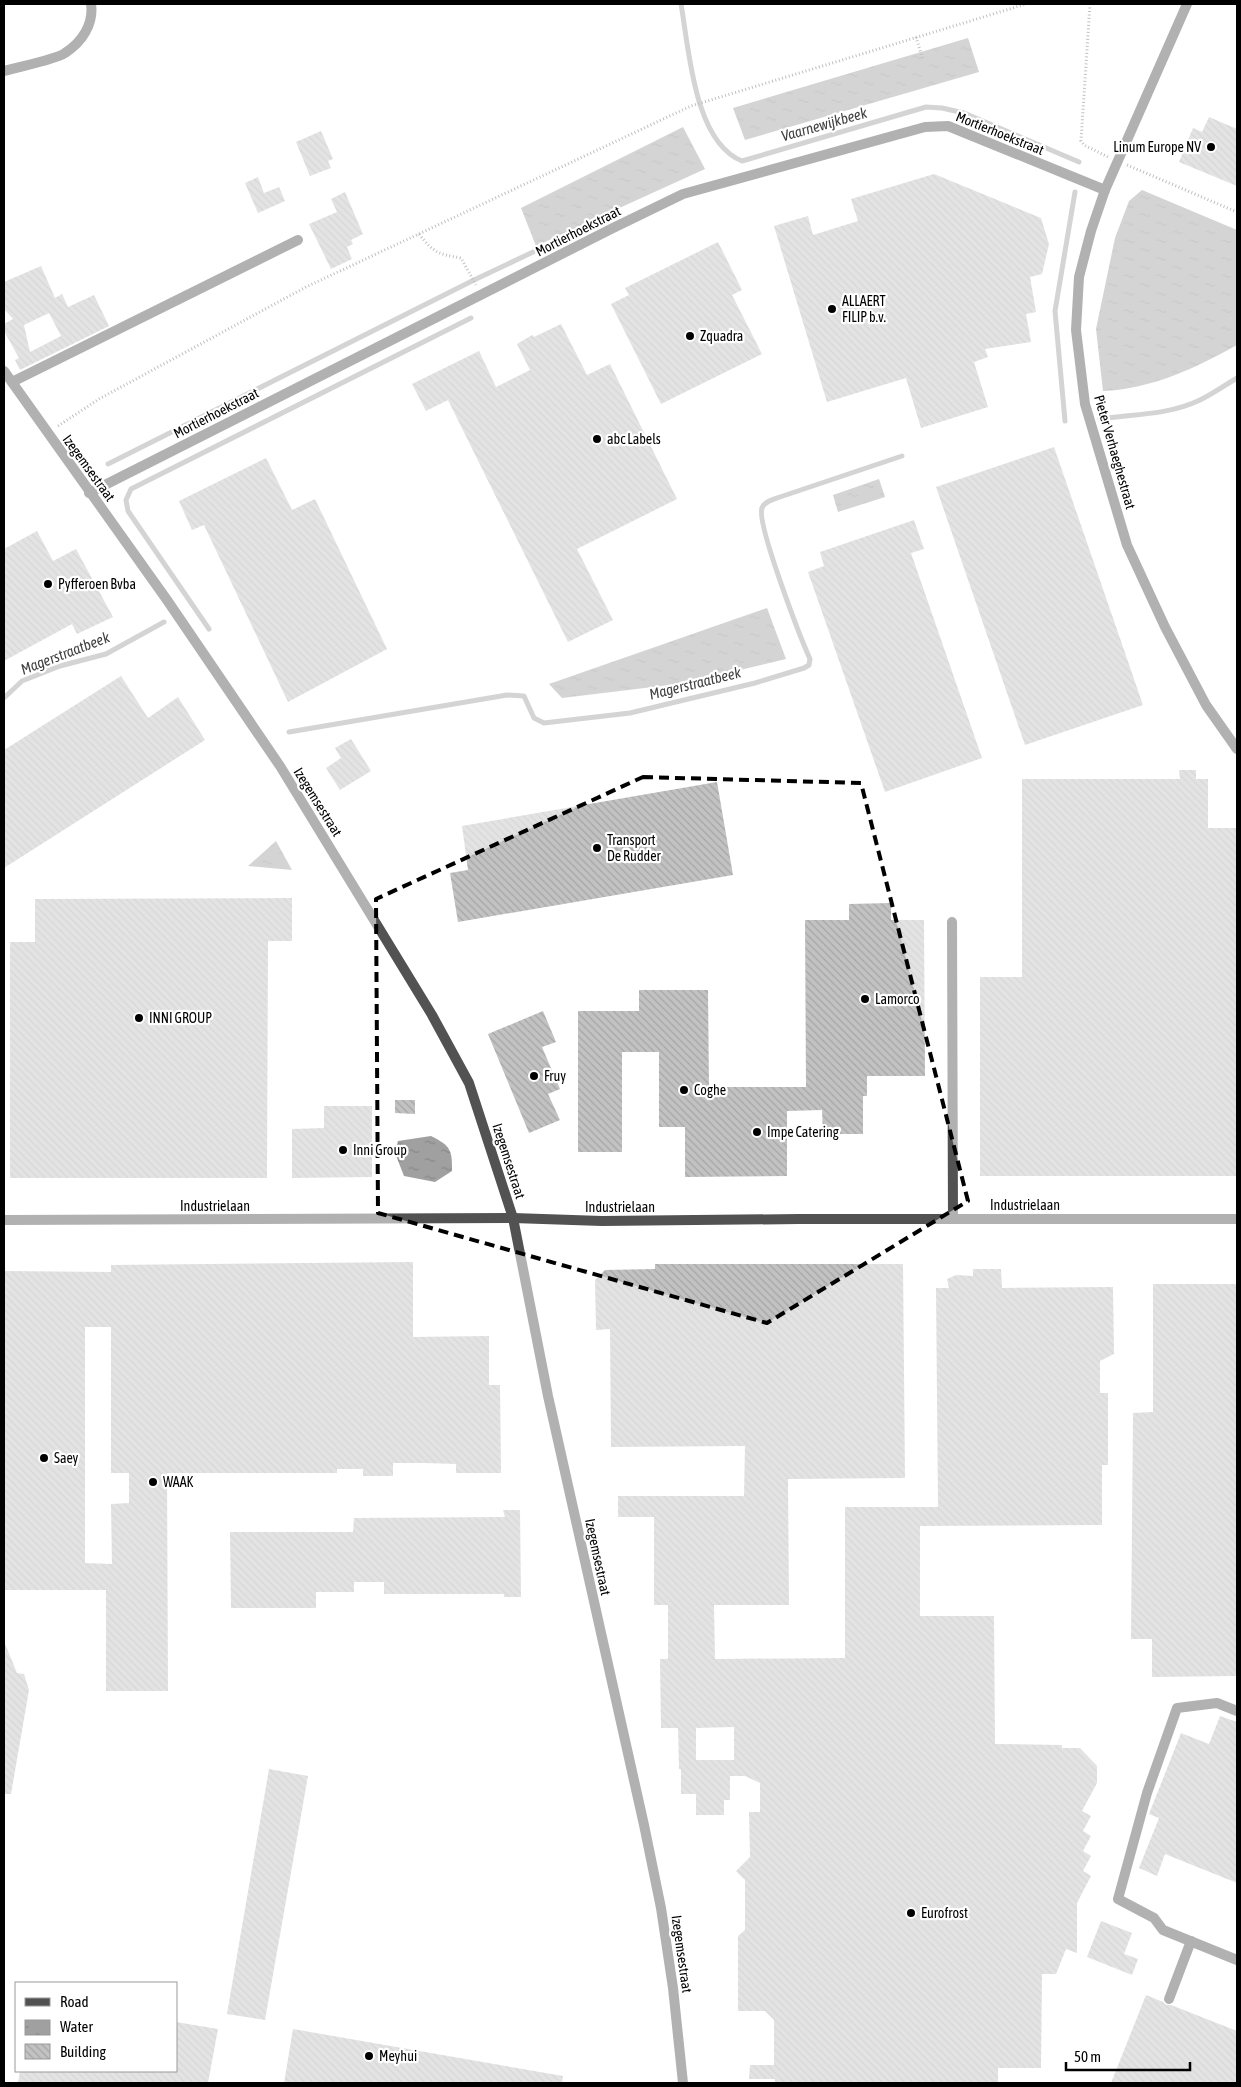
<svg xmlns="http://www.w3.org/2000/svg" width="1241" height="2087" viewBox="0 0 1241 2087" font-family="'Asap Condensed',sans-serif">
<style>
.water{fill:url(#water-ripples)}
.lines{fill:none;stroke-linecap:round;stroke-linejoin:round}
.stream{stroke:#a0a0a0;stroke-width:5}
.building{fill:url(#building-back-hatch);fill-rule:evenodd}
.path{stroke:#747474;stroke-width:3;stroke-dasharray:1 2.5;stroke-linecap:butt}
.service{stroke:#525252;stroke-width:10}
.minor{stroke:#525252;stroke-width:10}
.marked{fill:none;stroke:#000;stroke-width:4;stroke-dasharray:10 6;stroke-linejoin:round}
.poi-dot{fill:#000;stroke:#fff;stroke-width:2}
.labels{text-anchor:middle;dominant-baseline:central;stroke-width:4.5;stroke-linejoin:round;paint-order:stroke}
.street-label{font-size:14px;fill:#000;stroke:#fff}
.poi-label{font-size:14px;fill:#000;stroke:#fff;text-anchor:start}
.water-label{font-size:15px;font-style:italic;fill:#414141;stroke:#fff}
</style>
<defs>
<pattern id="water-ripples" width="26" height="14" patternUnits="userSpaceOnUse" patternTransform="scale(1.25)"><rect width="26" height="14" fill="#a0a0a0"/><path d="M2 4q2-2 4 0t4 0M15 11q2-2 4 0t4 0" fill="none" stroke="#888"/></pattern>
<pattern id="building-back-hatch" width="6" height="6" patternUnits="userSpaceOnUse" patternTransform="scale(1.25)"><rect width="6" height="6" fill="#c2c2c2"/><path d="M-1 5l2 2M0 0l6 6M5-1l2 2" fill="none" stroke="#a5a5a5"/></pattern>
</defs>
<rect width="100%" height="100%" fill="#fff"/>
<g class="water">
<polygon points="968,38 979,72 745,140 733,108"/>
<polygon points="683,127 705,169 536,246 521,208"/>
<path d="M1142 190 1237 230V345C1196 368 1151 389 1103 391L1096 329 1115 238 1129 201Z"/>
<polygon points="879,479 885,497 838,512 833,495"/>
<polygon points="767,608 786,659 686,683 562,698 549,684"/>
<polygon points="276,841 292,870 248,866"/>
<path d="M431 1136C451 1146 452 1150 452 1171L435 1182 404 1176 395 1153 398 1141Z"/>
</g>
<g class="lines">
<g class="stream">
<path d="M681 4C689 49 694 142 742 161L926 107 942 108 964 113 1079 162"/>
<path d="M1100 419C1134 414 1169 415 1200 400 1213 394 1225 385 1237 378"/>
<polyline points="1065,421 1055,311 1075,192"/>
<polyline points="108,464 474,280 533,252"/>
<polyline points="209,629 128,511 126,500 131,489 471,318"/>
<polyline points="4,698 22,681 60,666 106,654 164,622"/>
<path d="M289 732 507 695 524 696 534 718 544 723 630 713 755 683 804 668 809 665 810 659C801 639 756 523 762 508 764 502 772 500 777 498L902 456"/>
</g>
</g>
<g class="building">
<polygon points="1209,117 1237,129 1237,186 1179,162 1193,128 1202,132"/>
<polygon points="321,131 333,159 328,161 331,168 310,176 296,142"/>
<polygon points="934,174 1041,218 1049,244 1042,274 1030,277 1036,312 1026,314 1031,342 985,349 988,357 974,362 988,407 921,428 906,378 827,402 774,226 808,216 813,235 858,221 851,199"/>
<polygon points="258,177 264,193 279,187 285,201 258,213 245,183"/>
<polygon points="345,192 363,234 351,240 353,244 347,247 352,259 331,269 309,224 337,212 331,199"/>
<polygon points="718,242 742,290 732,295 762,354 661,404 611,304 629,295 625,288"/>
<path d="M41 266 55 298 62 294 68 307 94 295 109 326 20 370 15 360 19 358 4 331V324L13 319 4 309V282ZM49 313 61 336 30 352 24 325Z"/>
<polygon points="561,324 587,375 610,364 677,499 577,549 613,620 568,642 448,400 426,411 412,384 479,351 496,387 530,370 517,344 532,335 534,337"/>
<polygon points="1054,447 1143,705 1025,745 936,487"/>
<polygon points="266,458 292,510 315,499 387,649 288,702 204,525 192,530 179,501"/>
<polygon points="914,520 924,549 911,553 982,758 885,792 808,572 824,566 820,552"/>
<polygon points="37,531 53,561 76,549 113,617 77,634 72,624 4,661 4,549"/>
<polygon points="121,676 148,718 178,697 205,740 4,868 4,750"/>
<polygon points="351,739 371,771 340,790 326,768 341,758 335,748"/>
<polygon points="1179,770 1196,770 1196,779 1208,779 1208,828 1237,828 1237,1176 980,1176 980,977 1022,977 1022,779 1180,779"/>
<polygon points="717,782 733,875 458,922 450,873 468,870 462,826"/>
<polygon points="292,898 292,941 268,941 267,1178 10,1178 10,942 35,942 35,899"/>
<polygon points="891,903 891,920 924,920 925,1076 867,1076 867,1096 863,1096 863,1134 823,1134 822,1110 787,1111 787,1176 685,1177 685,1127 659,1127 659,1052 622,1052 622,1152 578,1152 578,1011 639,1011 639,990 708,990 709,1087 806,1087 805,920 849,920 849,904"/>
<polygon points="543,1011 556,1042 542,1047 560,1089 548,1094 560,1120 529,1133 488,1034"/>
<polygon points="395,1100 415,1100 415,1114 395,1113"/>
<polygon points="324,1106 372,1106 372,1177 292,1178 292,1129 324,1128"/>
<path d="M413 1262V1337L489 1336V1385H500L501 1473H456V1464L424 1463H393V1476H363V1469H337V1473H167L168 1691H106V1590H4V1271L111 1272V1265ZM85 1327H111V1473H129V1503L111 1504 112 1564 85 1563Z"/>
<path d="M655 1264H903L905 1478 788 1479 789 1605H714L715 1659 845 1658V1507H938L936 1288H949L947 1279 956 1275 973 1276V1269H1001L1002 1288 1113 1287 1114 1354 1100 1361V1393H1108V1465H1102V1525L920 1526V1616H994L995 1744 1062 1745V1748H1080L1097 1766V1783L1082 1811 1091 1816 1083 1831 1091 1836 1083 1851 1091 1856 1083 1871 1091 1876 1077 1903V1953L1066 1949 1056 1974H1042L1041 2068H998V2083H775V2079H749L750 2065H774V2020L765 2011H738V1936L745 1930V1880L736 1871 750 1857 749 1812H760V1783L745 1776H730V1800H724V1815H696V1794H681V1769H679L678 1728H661L660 1659H668V1605H654V1517H618V1496H744L745 1446 611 1447 610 1329 596 1330 595 1280 605 1270 655 1269ZM734 1727V1760H696V1728Z"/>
<polygon points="1153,1284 1237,1284 1237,1676 1152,1677 1152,1639 1131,1639 1133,1413 1153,1412"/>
<polygon points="503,1510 520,1510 521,1597 504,1597 504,1594 384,1594 384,1582 354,1582 354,1592 316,1592 316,1608 231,1608 230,1532 353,1532 354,1518 505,1517"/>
<polygon points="4,1641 17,1673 24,1674 29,1690 11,1794 4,1794"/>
<polygon points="1220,1716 1237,1722 1237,1883 1165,1854 1157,1876 1139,1868 1159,1818 1149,1814 1181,1733 1209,1744"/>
<polygon points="269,1769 308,1776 265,2020 227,2014"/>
<polygon points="1101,1921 1132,1933 1124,1954 1138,1959 1132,1975 1087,1957"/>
<polygon points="1146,1995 1163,2002 1166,2005 1171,2005 1237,2031 1237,2083 1111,2083"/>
<polygon points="176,2022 218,2029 208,2083 18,2083 20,2071 176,2071"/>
<polygon points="293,2029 563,2076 562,2083 284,2083"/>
</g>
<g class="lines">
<g class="path">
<polyline points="1090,4 1081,141 1084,145 1108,157"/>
<polyline points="916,37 923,60"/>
<polyline points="1127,165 1237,212"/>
<path d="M419 234C434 253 438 254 461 258L476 285"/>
<polyline points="58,426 99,399 306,287 691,106 1026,4"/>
</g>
<g class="service">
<polyline points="12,382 298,240"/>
<polyline points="952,922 953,1219"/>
<polyline points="1237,1711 1217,1703 1177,1708 1147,1793 1118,1899 1154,1918 1163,1930 1237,1960"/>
<polyline points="1169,1999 1191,1941"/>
</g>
<g class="minor">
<polyline points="1187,4 1105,190 1091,231 1079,277 1076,330 1085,404 1127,545 1165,627 1206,705 1237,749"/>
<path d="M4 71C17 67 55 60 65 53 82 42 94 24 91 4"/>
<polyline points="4,371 167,600 280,766 432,1015 469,1083 513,1218 548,1396 644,1825 661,1908 673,1988 683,2083"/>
<polyline points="89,493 613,228 683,194 925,127 948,126 1105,190"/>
<polyline points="4,1220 513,1218 602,1221 799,1219 1237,1219"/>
</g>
</g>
<path d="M0 0H1241V2087H0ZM643 777 861 783 968 1201 767 1323 378 1213 376 899Z" fill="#fff" fill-opacity=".55" fill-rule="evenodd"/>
<path class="marked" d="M643 777 861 783 968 1201 767 1323 378 1213 376 899Z"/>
<g class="poi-dot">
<circle cx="1211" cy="147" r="5"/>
<circle cx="832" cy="309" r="5"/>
<circle cx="690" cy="336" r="5"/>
<circle cx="597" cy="439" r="5"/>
<circle cx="48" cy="584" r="5"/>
<circle cx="597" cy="848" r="5"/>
<circle cx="865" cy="999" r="5"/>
<circle cx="139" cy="1018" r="5"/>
<circle cx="534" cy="1076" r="5"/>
<circle cx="684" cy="1090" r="5"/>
<circle cx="757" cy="1132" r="5"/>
<circle cx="343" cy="1150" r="5"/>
<circle cx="44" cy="1458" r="5"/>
<circle cx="153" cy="1482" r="5"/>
<circle cx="911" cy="1913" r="5"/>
<circle cx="369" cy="2056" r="5"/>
</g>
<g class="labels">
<g class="street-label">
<text transform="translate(1000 133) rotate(22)">Mortierhoekstraat</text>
<text transform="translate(578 231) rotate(-27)">Mortierhoekstraat</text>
<text transform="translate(216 413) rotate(-27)">Mortierhoekstraat</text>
<text transform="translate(1115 452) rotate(74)">Pieter Verhaeghestraat</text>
<text transform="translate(89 468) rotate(54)">Izegemsestraat</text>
<text transform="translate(318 802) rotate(58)">Izegemsestraat</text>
<text transform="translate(509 1161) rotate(72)">Izegemsestraat</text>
<text x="1025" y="1205">Industrielaan</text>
<text x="215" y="1206">Industrielaan</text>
<text x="620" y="1207">Industrielaan</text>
<text transform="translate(598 1557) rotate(78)">Izegemsestraat</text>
<text transform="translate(682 1954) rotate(82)">Izegemsestraat</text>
</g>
<g class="poi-label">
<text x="1201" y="147" text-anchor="end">Linum Europe NV</text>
<text x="842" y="301">ALLAERT<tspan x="842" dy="16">FILIP b.v.</tspan></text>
<text x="700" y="336">Zquadra</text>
<text x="607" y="439">abc Labels</text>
<text x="58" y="584">Pyfferoen Bvba</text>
<text x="607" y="840">Transport<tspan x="607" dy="16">De Rudder</tspan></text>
<text x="875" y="999">Lamorco</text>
<text x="149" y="1018">INNI GROUP</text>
<text x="544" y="1076">Fruy</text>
<text x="694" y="1090">Coghe</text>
<text x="767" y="1132">Impe Catering</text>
<text x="353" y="1150">Inni Group</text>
<text x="54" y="1458">Saey</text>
<text x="163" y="1482">WAAK</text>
<text x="921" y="1913">Eurofrost</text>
<text x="379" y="2056">Meyhui</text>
</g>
<g class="water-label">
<text transform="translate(824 124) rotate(-16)">Vaarnewijkbeek</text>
<text transform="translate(65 653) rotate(-21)">Magerstraatbeek</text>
<text transform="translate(695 683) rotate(-14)">Magerstraatbeek</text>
</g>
</g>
<rect width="1241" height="2087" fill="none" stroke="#000000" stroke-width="10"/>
<rect x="15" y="1982" width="162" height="90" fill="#ffffff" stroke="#999999"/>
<rect x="25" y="1998" width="25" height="8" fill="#525252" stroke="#999999"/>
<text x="60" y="2007" font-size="15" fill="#000000">Road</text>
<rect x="25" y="2020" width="25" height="15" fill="url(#water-ripples)" stroke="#999999"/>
<text x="60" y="2032" font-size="15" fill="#000000">Water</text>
<rect x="25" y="2044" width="25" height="15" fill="url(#building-back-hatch)" stroke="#999999"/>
<text x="60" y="2057" font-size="15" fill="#000000">Building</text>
<path d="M1066 2062v8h124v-8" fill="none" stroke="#000000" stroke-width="2.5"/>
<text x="1074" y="2062" font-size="15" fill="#000000" stroke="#ffffff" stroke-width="4" paint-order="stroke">50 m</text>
</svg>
